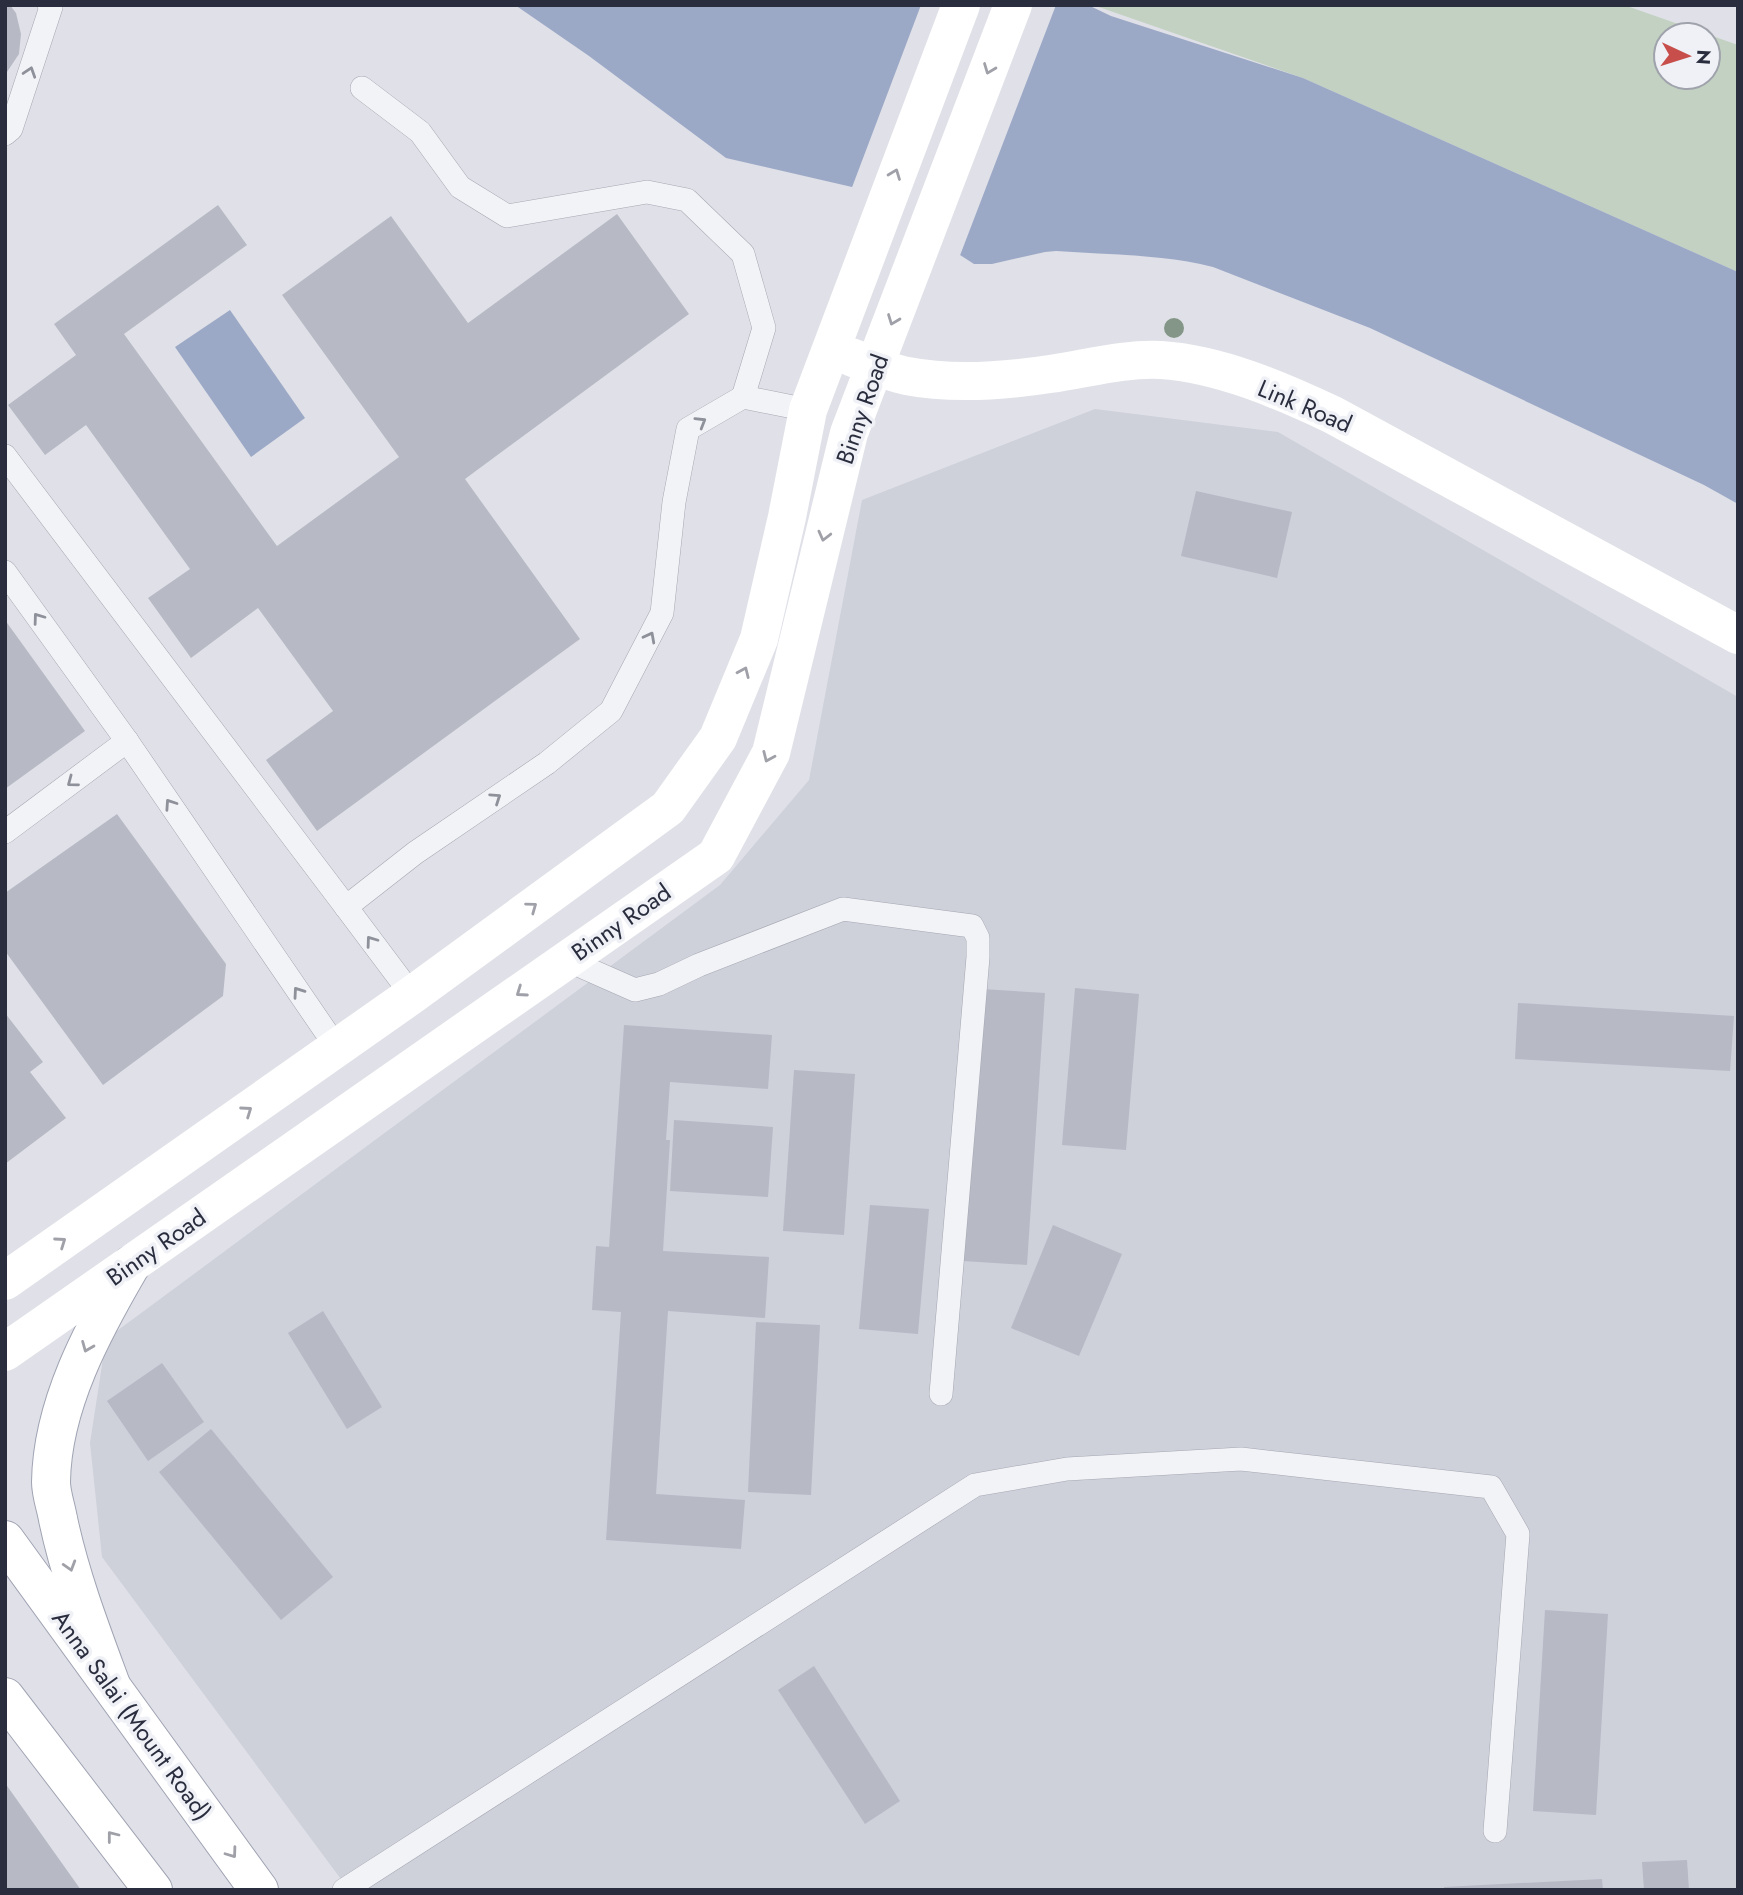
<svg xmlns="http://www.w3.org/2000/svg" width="1743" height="1895" viewBox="0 0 1743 1895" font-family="Jost,sans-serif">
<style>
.built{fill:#ced0da}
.green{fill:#c2d1c1;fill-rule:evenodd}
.water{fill:#9ca9c6}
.pier{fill:#e0e1e8}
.building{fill:#b7bac5}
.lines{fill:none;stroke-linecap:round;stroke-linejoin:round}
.lane-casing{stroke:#a5a7b2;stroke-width:24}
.primary-casing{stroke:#a0a4b3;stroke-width:40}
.lane{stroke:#f2f3f7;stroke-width:23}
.secondary{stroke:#fff;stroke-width:38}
.primary{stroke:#fff;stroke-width:38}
.tree{fill:#849687}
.oneway{stroke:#9fa0a8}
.oneway2{stroke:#8e909a}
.labels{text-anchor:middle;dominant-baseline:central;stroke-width:7;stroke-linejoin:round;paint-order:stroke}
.street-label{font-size:24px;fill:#292d3e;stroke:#eff1f6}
</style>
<rect width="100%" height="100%" fill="#e0e1e8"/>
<polygon class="built" points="1095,409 1278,432 1738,697 1738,1890 349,1890 102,1557 90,1443 106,1339 720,885 809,780 862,500"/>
<path class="green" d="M1093 5H1624L1738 45V272L1303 78ZM1666 35H1708V77H1666Z"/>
<g class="water">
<path d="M515 5H1088L1111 16 1303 78 1738 272V504L1704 485 1370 328 1213 267C1163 254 1108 255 1056 251L1045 252 992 264H974L960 255 913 214 852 187 726 158 589 56Z"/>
<polygon points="230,310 305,418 251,457 175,347"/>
</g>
<polygon class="pier" points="921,5 1056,5 959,258 911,217 851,190"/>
<g class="building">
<polygon points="5,5 10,5 16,13 21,34 19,54 5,75"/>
<polygon points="218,205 247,245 124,334 277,546 399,457 282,295 391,216 468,323 617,214 689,314 465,479 580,639 317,831 266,760 333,711 258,608 191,658 148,598 190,569 86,425 45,455 8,405 76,355 54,324"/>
<polygon points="1196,491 1292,512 1277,578 1181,556"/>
<polygon points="5,620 85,731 5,789"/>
<polygon points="117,814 226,964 223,996 103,1085 5,951 5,893"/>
<polygon points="1075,988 1139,994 1126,1150 1062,1145"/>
<polygon points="982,989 1045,993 1027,1265 963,1261"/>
<polygon points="1518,1003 1734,1016 1730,1071 1515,1059"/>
<polygon points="5,1013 43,1062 30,1072 66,1118 5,1164"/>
<polygon points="624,1025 772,1035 768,1089 670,1082 666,1140 670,1140 663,1251 769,1257 765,1318 668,1311 656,1494 745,1500 741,1549 606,1540 621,1312 592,1310 596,1246 609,1247"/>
<polygon points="794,1070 855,1074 844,1235 783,1231"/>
<polygon points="674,1120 773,1127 768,1197 670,1191"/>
<polygon points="870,1205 929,1209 918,1334 859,1329"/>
<polygon points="1053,1225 1122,1254 1079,1356 1011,1328"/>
<polygon points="323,1311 382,1407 347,1429 288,1333"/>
<polygon points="756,1322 820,1325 811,1495 748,1492"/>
<polygon points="162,1363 204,1422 148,1461 107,1401"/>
<polygon points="211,1429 333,1577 281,1620 159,1472"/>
<polygon points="1545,1610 1608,1614 1596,1815 1533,1811"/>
<polygon points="814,1666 900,1801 865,1824 778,1690"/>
<polygon points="5,1783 81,1890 5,1890"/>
<polygon points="1687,1860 1689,1890 1644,1890 1642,1862"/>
<polygon points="1602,1879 1603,1890 1444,1890 1444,1887"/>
</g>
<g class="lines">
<defs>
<g id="lane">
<polyline points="362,88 420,132 460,187 507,216 647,192 687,200 743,254 764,328 743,397"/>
<polyline points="5,134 11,129 51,7 49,5"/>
<polyline points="5,456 346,907"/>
<polyline points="5,572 127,741 337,1048"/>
<polyline points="5,832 127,741"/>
<polyline points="567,960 635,990 659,984 699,965 843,909 972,926 978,938 978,957 941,1394"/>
<polyline points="412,995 346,907 415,853 547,763 611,711 662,613 674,502 688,429 743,397 808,410"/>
<polyline points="344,1890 975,1485 1067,1469 1241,1459 1491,1487 1518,1534 1495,1831"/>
</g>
<g id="primary">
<polyline points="5,1540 259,1890"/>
<path d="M111 1685C91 1631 70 1576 58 1519 56 1507 51 1494 51 1482 52 1405 93 1330 131 1265"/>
<polyline points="5,1697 153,1890"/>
</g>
</defs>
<use href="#lane" class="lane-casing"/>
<use href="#primary" class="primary-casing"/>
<use href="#lane" class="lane"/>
<g class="secondary">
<path d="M851 357C869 364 887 372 907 376 953 385 1004 381 1050 374 1086 369 1124 358 1161 360 1220 364 1280 390 1333 415L1738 635"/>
<polyline points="5,1281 412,995 668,808 718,738 759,639 787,517 808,410 961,5"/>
<polyline points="5,1352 716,856 771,753 849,433 1013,5"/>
</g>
<use href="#primary" class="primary"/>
</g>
<circle class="tree" cx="1174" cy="328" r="10"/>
<defs><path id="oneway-chevron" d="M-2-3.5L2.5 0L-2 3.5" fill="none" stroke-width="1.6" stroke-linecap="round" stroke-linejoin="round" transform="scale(1.75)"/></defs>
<g class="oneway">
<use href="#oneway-chevron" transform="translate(989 69) rotate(111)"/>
<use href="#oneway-chevron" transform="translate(895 174) rotate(-69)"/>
<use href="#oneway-chevron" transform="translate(893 320) rotate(111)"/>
<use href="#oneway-chevron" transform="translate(824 536) rotate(104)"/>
<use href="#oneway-chevron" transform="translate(744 672) rotate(-66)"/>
<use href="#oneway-chevron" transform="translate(768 757) rotate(114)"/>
<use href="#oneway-chevron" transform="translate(532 907) rotate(-36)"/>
<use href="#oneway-chevron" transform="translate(521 992) rotate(145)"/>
<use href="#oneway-chevron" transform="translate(247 1111) rotate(-35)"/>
<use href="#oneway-chevron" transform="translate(61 1242) rotate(-35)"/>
<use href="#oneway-chevron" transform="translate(87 1347) rotate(112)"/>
<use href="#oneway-chevron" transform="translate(70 1566) rotate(73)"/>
<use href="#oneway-chevron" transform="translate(112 1836) rotate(-128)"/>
<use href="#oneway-chevron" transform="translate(232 1853) rotate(54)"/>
</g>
<g class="oneway2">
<use href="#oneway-chevron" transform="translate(30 72) rotate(-72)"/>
<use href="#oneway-chevron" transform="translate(701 422) rotate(-31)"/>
<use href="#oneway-chevron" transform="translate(38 618) rotate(-126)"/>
<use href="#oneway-chevron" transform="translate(650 637) rotate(-62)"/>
<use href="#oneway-chevron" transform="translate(72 782) rotate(143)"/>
<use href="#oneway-chevron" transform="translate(496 798) rotate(-34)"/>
<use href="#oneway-chevron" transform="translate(170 804) rotate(-124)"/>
<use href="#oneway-chevron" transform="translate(371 941) rotate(-126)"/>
<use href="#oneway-chevron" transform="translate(298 992) rotate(-125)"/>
</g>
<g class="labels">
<g class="street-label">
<text transform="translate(1305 406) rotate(23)">Link Road</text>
<text transform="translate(862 409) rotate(-71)">Binny Road</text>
<text transform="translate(621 922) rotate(-35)">Binny Road</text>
<text transform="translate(156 1247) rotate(-35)">Binny Road</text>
<text transform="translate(132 1715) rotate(54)">Anna Salai (Mount Road)</text>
</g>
</g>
<rect width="1743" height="1895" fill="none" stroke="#292d3e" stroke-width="14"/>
<g transform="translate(1687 56) rotate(94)"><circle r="33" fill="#eff1f6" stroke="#a0a3ac" stroke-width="2"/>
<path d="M0-5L12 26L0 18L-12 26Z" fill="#c74e4b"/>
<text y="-10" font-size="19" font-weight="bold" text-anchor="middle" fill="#292d3e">N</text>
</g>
</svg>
